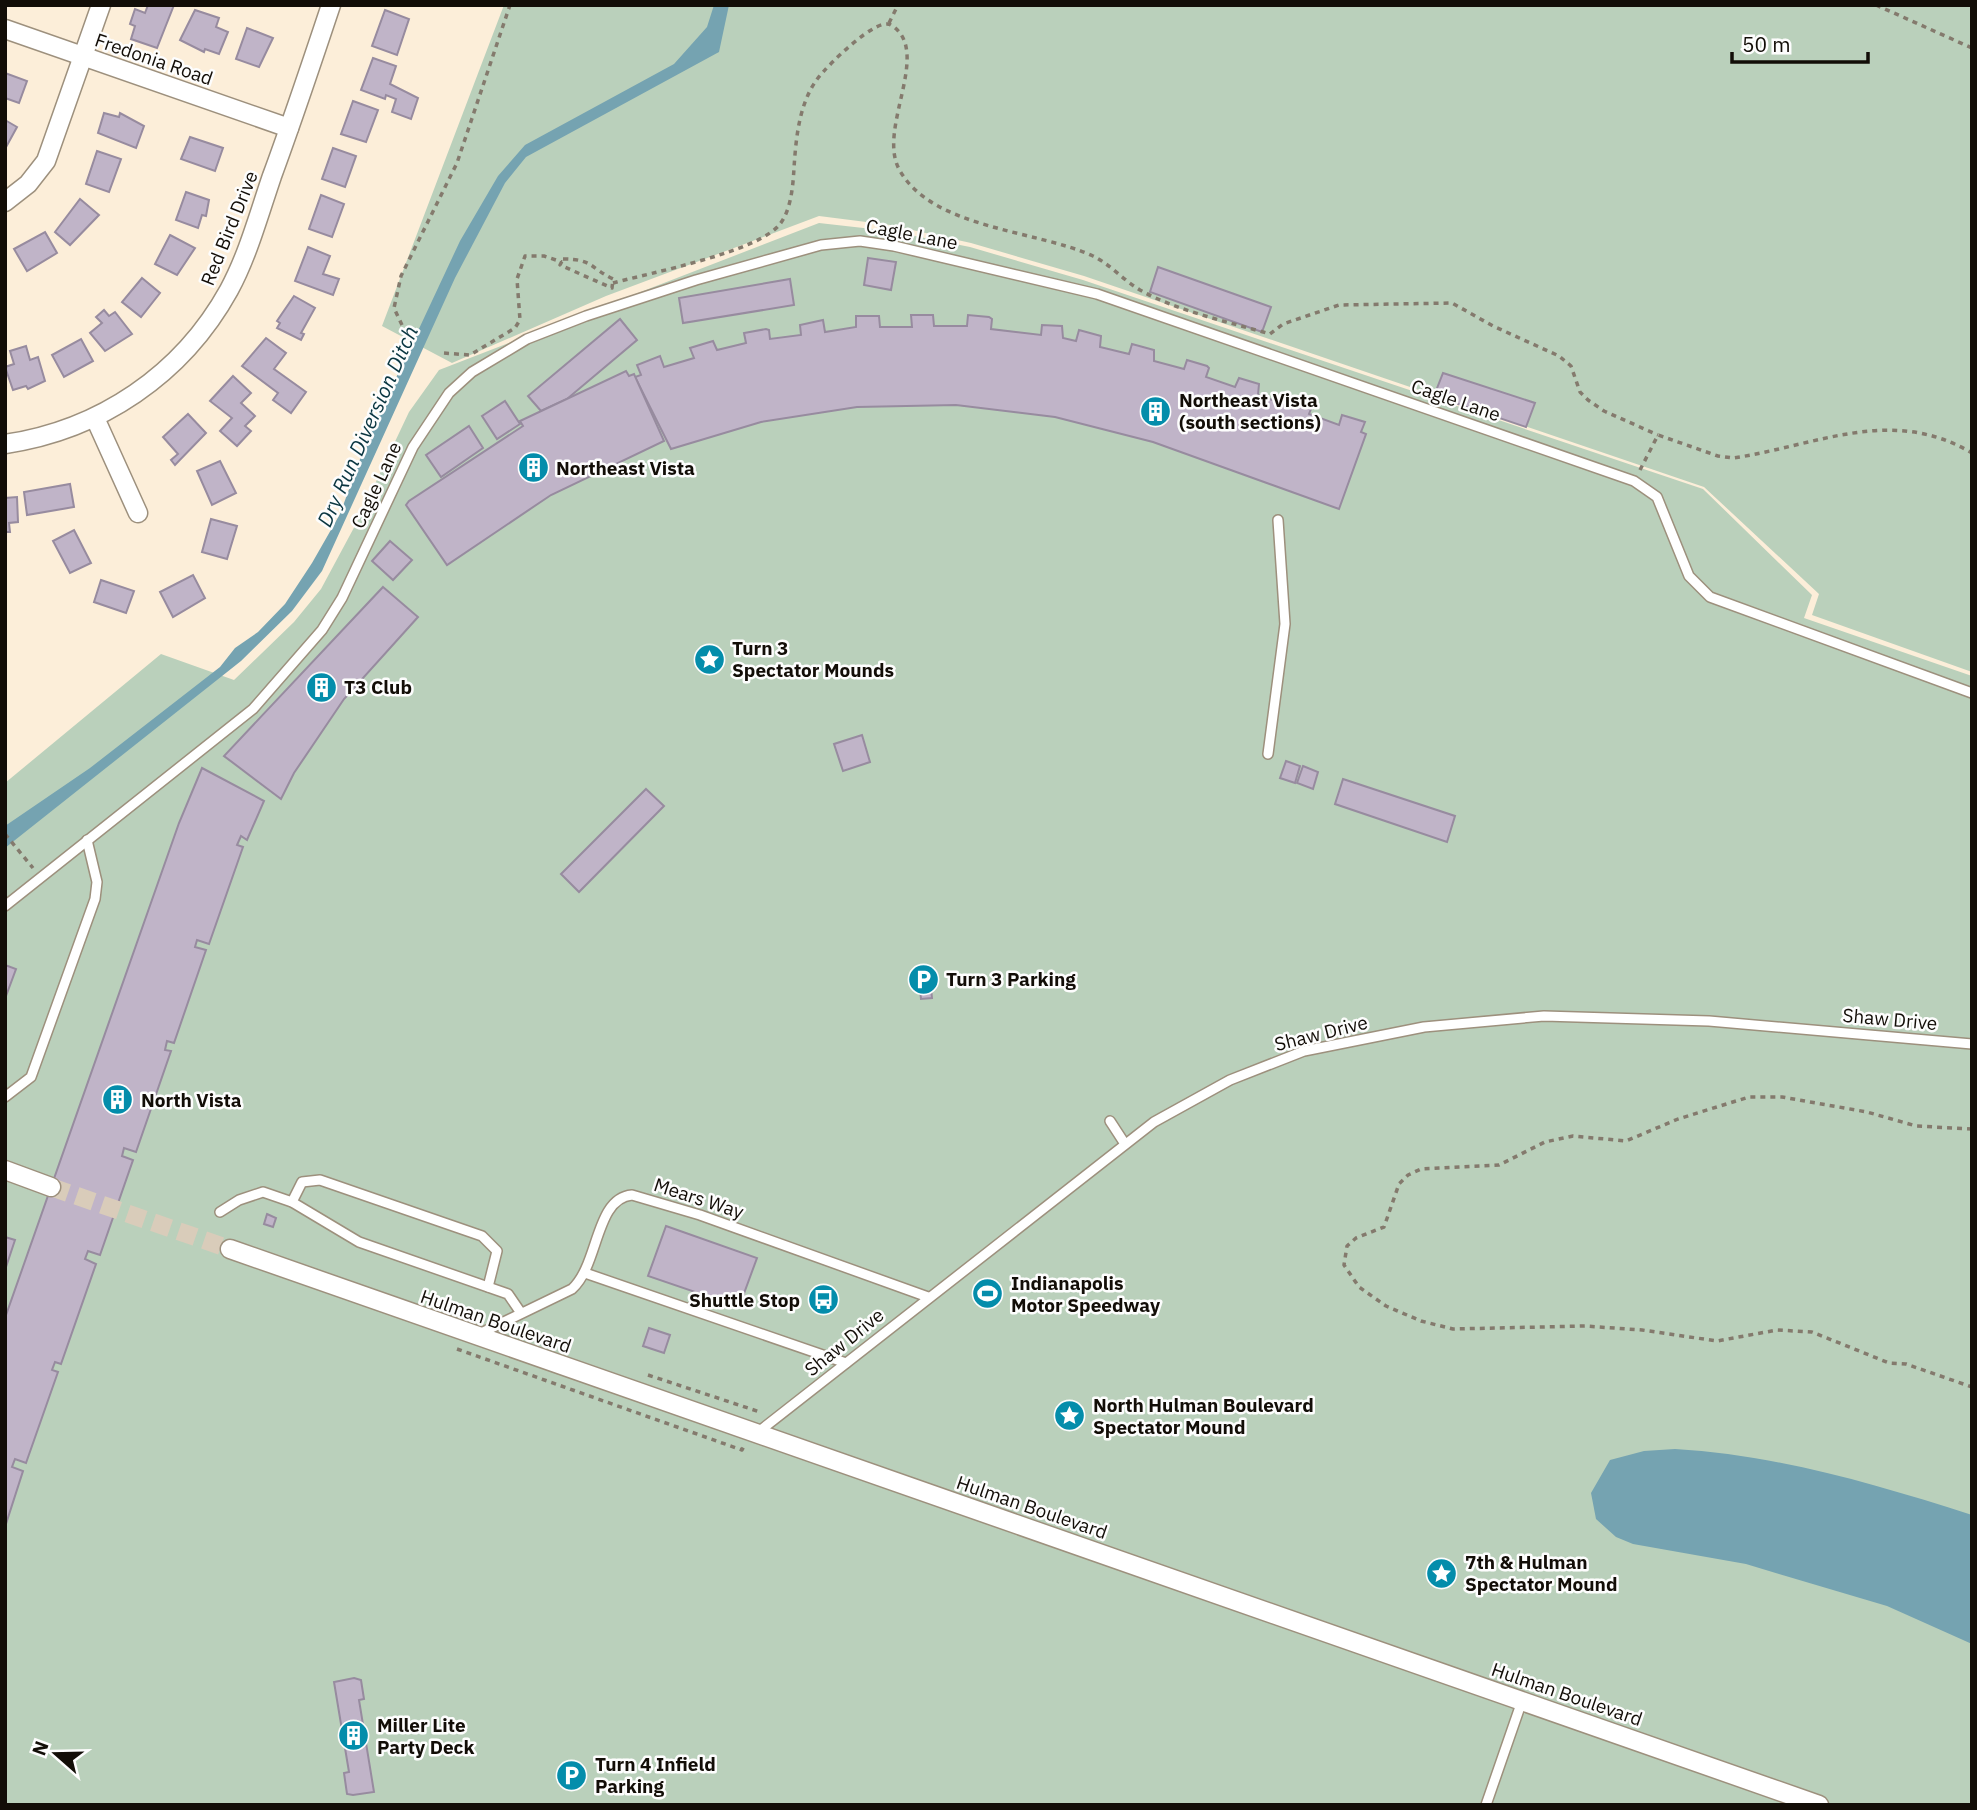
<svg xmlns="http://www.w3.org/2000/svg" width="1977" height="1810" viewBox="0 0 1977 1810" font-family="'IBM Plex Sans',sans-serif">
<style>
.green{fill:#bad0bb}
.water{fill:#75a3b1}
.building{fill:#c0b4c8;stroke:#978b9f;stroke-width:2}
.lines{fill:none;stroke-linecap:round;stroke-linejoin:round}
.street-tunnel{stroke:#d9ccba;stroke-width:18;stroke-dasharray:18 9;stroke-linecap:butt}
.lane-casing{stroke:#9d907d;stroke-width:12}
.street-casing{stroke:#9d907d;stroke-width:21}
.path{stroke:#847a6d;stroke-width:3.5;stroke-dasharray:5 5;stroke-linecap:butt}
.lane{stroke:#fff;stroke-width:9}
.street{stroke:#fff;stroke-width:18}
.labels{text-anchor:middle;dominant-baseline:central;stroke-width:5;stroke-linejoin:round;paint-order:stroke}
.street-label{font-size:19px;fill:#120d07;stroke:#fdfdfd}
.poi-label{font-size:19px;font-weight:bold;fill:#120d07;stroke:#fdfdfd;text-anchor:start}
.water-label{font-size:21px;font-style:italic;fill:#0a3641;stroke:#fdfdfd}
</style>
<rect width="100%" height="100%" fill="#fceed9"/>
<g class="green">
<polygon points="504,5 1972,5 1972,672 1812,615 1819,594 1704,487 1084,276 971,243 890,225 819,216 606,296 452,363 382,326"/>
<polygon points="819,223 890,231 970,247 1083,280 1703,489 1812,595 1804,618 1972,676 1972,1805 5,1805 5,783 161,654 234,680 294,622 321,589 357,522 409,412 439,370"/>
</g>
<g class="water">
<polygon points="714,5 729,5 719,52 526,157 505,183 455,278 322,571 292,611 241,661 5,848 5,826 90,768 220,667 235,648 258,632 285,604 312,563 340,514 367,440 460,241 498,176 525,145 674,64 707,27"/>
<path d="M1675 1449C1777 1455 1875 1484 1972 1515V1644L1887 1606 1779 1574 1746 1564 1633 1544 1616 1537 1596 1519 1591 1493 1610 1460 1644 1451Z"/>
</g>
<g class="building">
<polygon points="148,5 174,5 157,48 131,39 135,26 130,24 135,9 145,13"/>
<polygon points="195,10 219,18 216,27 228,32 219,54 205,49 204,52 180,40"/>
<polygon points="385,10 409,19 397,55 372,46"/>
<polygon points="247,28 273,38 259,67 236,59"/>
<polygon points="373,58 396,66 390,84 418,98 411,119 392,112 396,99 386,95 385,99 361,90"/>
<polygon points="5,73 27,81 19,103 5,98"/>
<polygon points="353,101 378,110 366,142 341,134"/>
<polygon points="104,113 119,117 120,113 144,126 136,148 98,133"/>
<polygon points="5,120 17,127 5,149"/>
<polygon points="190,137 223,148 215,171 181,159"/>
<polygon points="333,148 356,156 345,187 322,179"/>
<polygon points="97,151 121,159 109,192 86,184"/>
<polygon points="186,192 209,200 206,216 202,215 198,228 176,220"/>
<polygon points="321,195 344,204 332,237 309,229"/>
<polygon points="80,199 99,215 70,245 55,232"/>
<polygon points="45,232 57,253 27,271 14,249"/>
<polygon points="170,235 195,248 177,275 155,264"/>
<polygon points="308,247 330,256 323,274 339,279 333,295 295,281"/>
<polygon points="868,258 896,262 891,290 864,285"/>
<polygon points="1158,267 1271,307 1262,332 1150,292"/>
<polygon points="142,278 160,293 141,317 122,302"/>
<polygon points="790,279 794,305 683,323 679,298"/>
<polygon points="294,296 315,308 301,333 304,334 301,340 277,328 280,323 277,321"/>
<polygon points="104,310 109,316 115,312 132,334 105,351 90,333 102,323 96,317"/>
<polygon points="911,315 933,315 934,326 967,326 968,315 989,317 992,319 991,329 1041,335 1042,325 1062,326 1063,338 1076,341 1079,330 1101,336 1100,347 1129,354 1132,344 1154,350 1154,361 1184,369 1187,360 1207,366 1209,368 1206,377 1235,387 1239,378 1259,384 1258,395 1287,405 1290,396 1313,404 1309,414 1339,425 1342,415 1365,422 1361,432 1366,434 1339,509 1153,442 1055,417 956,405 857,407 761,422 671,449 635,377 641,375 637,365 660,356 664,367 694,358 690,348 713,341 717,350 746,343 744,333 766,329 769,330 770,339 801,335 800,325 823,320 825,332 856,327 856,316 879,316 880,327 912,327"/>
<polygon points="620,319 637,340 567,399 541,411 528,396"/>
<polygon points="266,338 286,353 274,369 306,392 291,413 273,400 278,393 242,366"/>
<polygon points="81,339 93,361 64,377 52,355"/>
<polygon points="26,346 30,360 38,357 45,381 28,389 26,386 13,390 5,367 14,364 10,351"/>
<polygon points="626,371 629,376 634,374 664,441 551,495 447,565 406,505 409,501 523,426 520,421"/>
<polygon points="1443,373 1535,403 1526,427 1434,396"/>
<polygon points="233,376 251,393 241,403 255,416 245,426 251,431 237,446 220,431 232,418 210,401"/>
<polygon points="505,401 520,424 497,439 482,416"/>
<polygon points="188,414 206,433 175,465 171,460 178,454 163,437"/>
<polygon points="469,426 483,448 441,477 426,455"/>
<polygon points="220,461 236,493 212,505 197,471"/>
<polygon points="70,484 74,507 27,515 24,492"/>
<polygon points="17,497 18,522 9,523 10,532 5,532 5,498"/>
<polygon points="211,519 237,526 227,559 202,552"/>
<polygon points="74,530 91,563 70,573 53,541"/>
<polygon points="390,541 412,560 393,580 372,561"/>
<polygon points="193,575 205,598 173,617 160,592"/>
<polygon points="101,580 134,591 126,613 94,602"/>
<polygon points="383,587 418,617 344,699 294,773 281,799 224,756"/>
<polygon points="862,735 870,762 843,771 834,744"/>
<polygon points="1286,761 1300,766 1295,783 1280,778"/>
<polygon points="1303,766 1318,772 1313,789 1297,783"/>
<polygon points="202,768 264,801 247,840 241,836 237,845 243,847 209,944 197,940 195,947 206,950 174,1043 167,1041 165,1050 171,1051 136,1152 124,1148 122,1156 133,1160 100,1255 88,1251 85,1259 96,1264 61,1364 55,1362 52,1370 58,1372 26,1463 15,1459 12,1467 23,1471 5,1527 5,1318 179,823"/>
<polygon points="1343,779 1455,816 1447,842 1335,804"/>
<polygon points="646,789 664,806 579,892 561,874"/>
<polygon points="5,965 16,969 6,996 5,995"/>
<polygon points="931,988 932,998 921,999 920,989"/>
<polygon points="267,1214 276,1218 273,1227 264,1224"/>
<polygon points="666,1226 757,1258 739,1307 648,1276"/>
<polygon points="5,1237 15,1240 6,1267 5,1267"/>
<polygon points="649,1328 670,1335 664,1353 643,1346"/>
<polygon points="354,1678 361,1680 364,1699 359,1700 374,1792 353,1795 347,1794 344,1773 349,1772 334,1682"/>
</g>
<g class="lines">
<polyline class="street-tunnel" points="51,1187 230,1249"/>
<defs>
<g id="lane">
<polyline points="1268,754 1285,624 1278,520"/>
<polyline points="5,906 253,709 322,630 342,598 413,447 449,393 472,372 527,339 586,316 696,280 821,245 860,241 894,246 1097,294 1634,481 1657,497 1689,576 1710,597 1972,693"/>
<polyline points="5,1097 31,1077 95,899 97,882 87,840"/>
<polyline points="1110,1121 1125,1144"/>
<polyline points="292,1202 302,1182 320,1180 482,1236 497,1251 488,1287"/>
<polyline points="220,1212 239,1200 263,1192 292,1202 359,1242 508,1294 521,1313"/>
<polyline points="585,1273 846,1363"/>
<path d="M477 1335 572 1289C599 1265 595 1198 632 1195L700 1215 928 1297"/>
<polyline points="757,1433 1154,1122 1230,1080 1304,1051 1424,1027 1544,1016 1709,1021 1972,1044"/>
<polyline points="1486,1805 1522,1701"/>
</g>
<g id="street">
<polyline points="5,29 289,128"/>
<polyline points="5,202 28,184 46,161 101,5"/>
<polyline points="95,418 138,513"/>
<path d="M5 444C100 430 182 375 229 290 248 255 259 214 272 176 293 119 312 62 331 5"/>
<polyline points="5,1170 51,1187"/>
<polyline points="230,1249 1819,1805"/>
</g>
</defs>
<use href="#lane" class="lane-casing"/>
<use href="#street" class="street-casing"/>
<g class="path">
<polyline points="1876,5 1972,48"/>
<polyline points="889,23 898,5"/>
<path d="M563 259C593 259 590 268 613 279L612 288 560 265Z"/>
<path d="M613 283C649 273 759 252 780 224 791 210 793 186 794 168 796 138 799 103 818 78 828 65 877 16 891 25 933 51 877 128 899 169 931 229 1037 230 1093 256 1110 264 1123 280 1140 290 1177 311 1229 322 1270 334L1283 324 1339 305 1452 303 1493 326 1559 356 1571 366 1580 392 1588 400 1604 411 1658 435"/>
<polyline points="402,325 394,308 401,276 457,163 510,5"/>
<polyline points="444,353 470,355 515,328 520,320 517,279 525,256 544,256 562,262"/>
<path d="M1640 470 1658 435 1718 456 1733 458C1816 446 1891 405 1972 453"/>
<polyline points="5,834 33,868"/>
<polyline points="1972,1129 1916,1126 1867,1112 1782,1097 1749,1097 1678,1119 1626,1141 1573,1136 1545,1142 1499,1165 1421,1169 1408,1175 1399,1184 1384,1227 1356,1238 1347,1246 1344,1265 1359,1287 1386,1306 1421,1321 1453,1329 1585,1326 1642,1330 1717,1341 1777,1330 1812,1332 1889,1363 1906,1364 1972,1387"/>
<polyline points="457,1349 742,1450 744,1446"/>
<polyline points="648,1375 760,1412"/>
</g>
<use href="#lane" class="lane"/>
<use href="#street" class="street"/>
</g>
<defs>
<symbol id="building-disc" viewBox="-11 -11 22 22"><circle r="9.5" fill="#048dab" stroke="#fdfdfd"/><path d="M-4-6H4V6H1V3H-1V6H-4ZM-2.5-4.3h1.7v1.8h-1.7ZM.8-4.3h1.7v1.8H.8ZM-2.5-1h1.7V.8h-1.7ZM.8-1h1.7V.8H.8Z" fill="#fff"/></symbol>
<symbol id="sight-disc" viewBox="-11 -11 22 22"><circle r="9.5" fill="#048dab" stroke="#fdfdfd"/><path d="M0-6L1.8-2.2L6-1.7L2.9 1.2L3.7 5.4L0 3.3L-3.7 5.4L-2.9 1.2L-6-1.7L-1.8-2.2Z" fill="#fff"/></symbol>
<symbol id="parking-disc" viewBox="-11 -11 22 22"><circle r="9.5" fill="#048dab" stroke="#fdfdfd"/><path d="M-3.5-5.5H1a3.5 3.5 0 0 1 0 7H-1V5.5H-3.5ZM-1-3.4V-.6H.8a1.4 1.4 0 0 0 0-2.8Z" fill="#fff"/></symbol>
<symbol id="stadium-disc" viewBox="-11 -11 22 22"><circle r="9.5" fill="#048dab" stroke="#fdfdfd"/><path d="M0-5a6.5 5 0 1 0 0 10a6.5 5 0 1 0 0-10ZM-3.5-1.8h7v3.6h-7Z" fill="#fff"/></symbol>
<symbol id="bus-disc" viewBox="-11 -11 22 22"><circle r="9.5" fill="#048dab" stroke="#fdfdfd"/><path d="M-5-6H5V4H4V6H2V4H-2V6H-4V4H-5ZM-3.5-4V0h7V-4ZM-3.5 1.2v1.5H-2V1.2ZM2 1.2v1.5H3.5V1.2Z" fill="#fff"/></symbol>
</defs>
<g fill-rule="evenodd">
<use href="#building-disc" x="1138" y="394" width="35" height="35"/>
<use href="#building-disc" x="516" y="450" width="35" height="35"/>
<use href="#sight-disc" x="692" y="642" width="35" height="35"/>
<use href="#building-disc" x="304" y="670" width="35" height="35"/>
<use href="#parking-disc" x="906" y="962" width="35" height="35"/>
<use href="#building-disc" x="100" y="1082" width="35" height="35"/>
<use href="#stadium-disc" x="970" y="1276" width="35" height="35"/>
<use href="#bus-disc" x="806" y="1282" width="35" height="35"/>
<use href="#sight-disc" x="1052" y="1398" width="35" height="35"/>
<use href="#sight-disc" x="1424" y="1556" width="35" height="35"/>
<use href="#building-disc" x="336" y="1718" width="35" height="35"/>
<use href="#parking-disc" x="554" y="1758" width="35" height="35"/>
</g>
<g class="labels">
<g class="street-label">
<text transform="translate(154 59) rotate(19)">Fredonia Road</text>
<text transform="translate(229 228) rotate(-68)">Red Bird Drive</text>
<text transform="translate(912 234) rotate(11)">Cagle Lane</text>
<text transform="translate(1456 400) rotate(19)">Cagle Lane</text>
<text transform="translate(376 485) rotate(-65)">Cagle Lane</text>
<text transform="translate(1890 1019) rotate(5)">Shaw Drive</text>
<text transform="translate(1321 1033) rotate(-14)">Shaw Drive</text>
<text transform="translate(699 1198) rotate(18)">Mears Way</text>
<text transform="translate(496 1321) rotate(19)">Hulman Boulevard</text>
<text transform="translate(844 1342) rotate(-39)">Shaw Drive</text>
<text transform="translate(1032 1507) rotate(19)">Hulman Boulevard</text>
<text transform="translate(1567 1694) rotate(19)">Hulman Boulevard</text>
</g>
<g class="poi-label">
<text x="1179" y="400">Northeast Vista<tspan x="1179" dy="22">(south sections)</tspan></text>
<text x="556" y="468">Northeast Vista</text>
<text x="732" y="648">Turn 3<tspan x="732" dy="22">Spectator Mounds</tspan></text>
<text x="344" y="687">T3 Club</text>
<text x="946" y="979">Turn 3 Parking</text>
<text x="141" y="1100">North Vista</text>
<text x="1011" y="1283">Indianapolis<tspan x="1011" dy="22">Motor Speedway</tspan></text>
<text x="800" y="1300" text-anchor="end">Shuttle Stop</text>
<text x="1093" y="1405">North Hulman Boulevard<tspan x="1093" dy="22">Spectator Mound</tspan></text>
<text x="1465" y="1562">7th &amp; Hulman<tspan x="1465" dy="22">Spectator Mound</tspan></text>
<text x="377" y="1725">Miller Lite<tspan x="377" dy="22">Party Deck</tspan></text>
<text x="595" y="1764">Turn 4 Infield<tspan x="595" dy="22">Parking</tspan></text>
</g>
<g class="water-label">
<text transform="translate(367 426) rotate(-66)">Dry Run Diversion Ditch</text>
</g>
</g>
<rect width="1977" height="1810" fill="none" stroke="#120d07" stroke-width="14"/>
<g transform="translate(56 1754) rotate(290)" stroke="#fdfdfd" stroke-width="5" paint-order="stroke">
<path d="M0-5L12 26L0 18L-12 26Z" fill="#120d07"/>
<text y="-10" font-size="19" font-weight="bold" text-anchor="middle" fill="#120d07">N</text>
</g>
<path d="M1732 52v10h136v-10" fill="none" stroke="#120d07" stroke-width="3.5"/>
<text x="1742" y="52" font-size="21" fill="#120d07" stroke="#fdfdfd" stroke-width="5" paint-order="stroke">50 m</text>
</svg>
